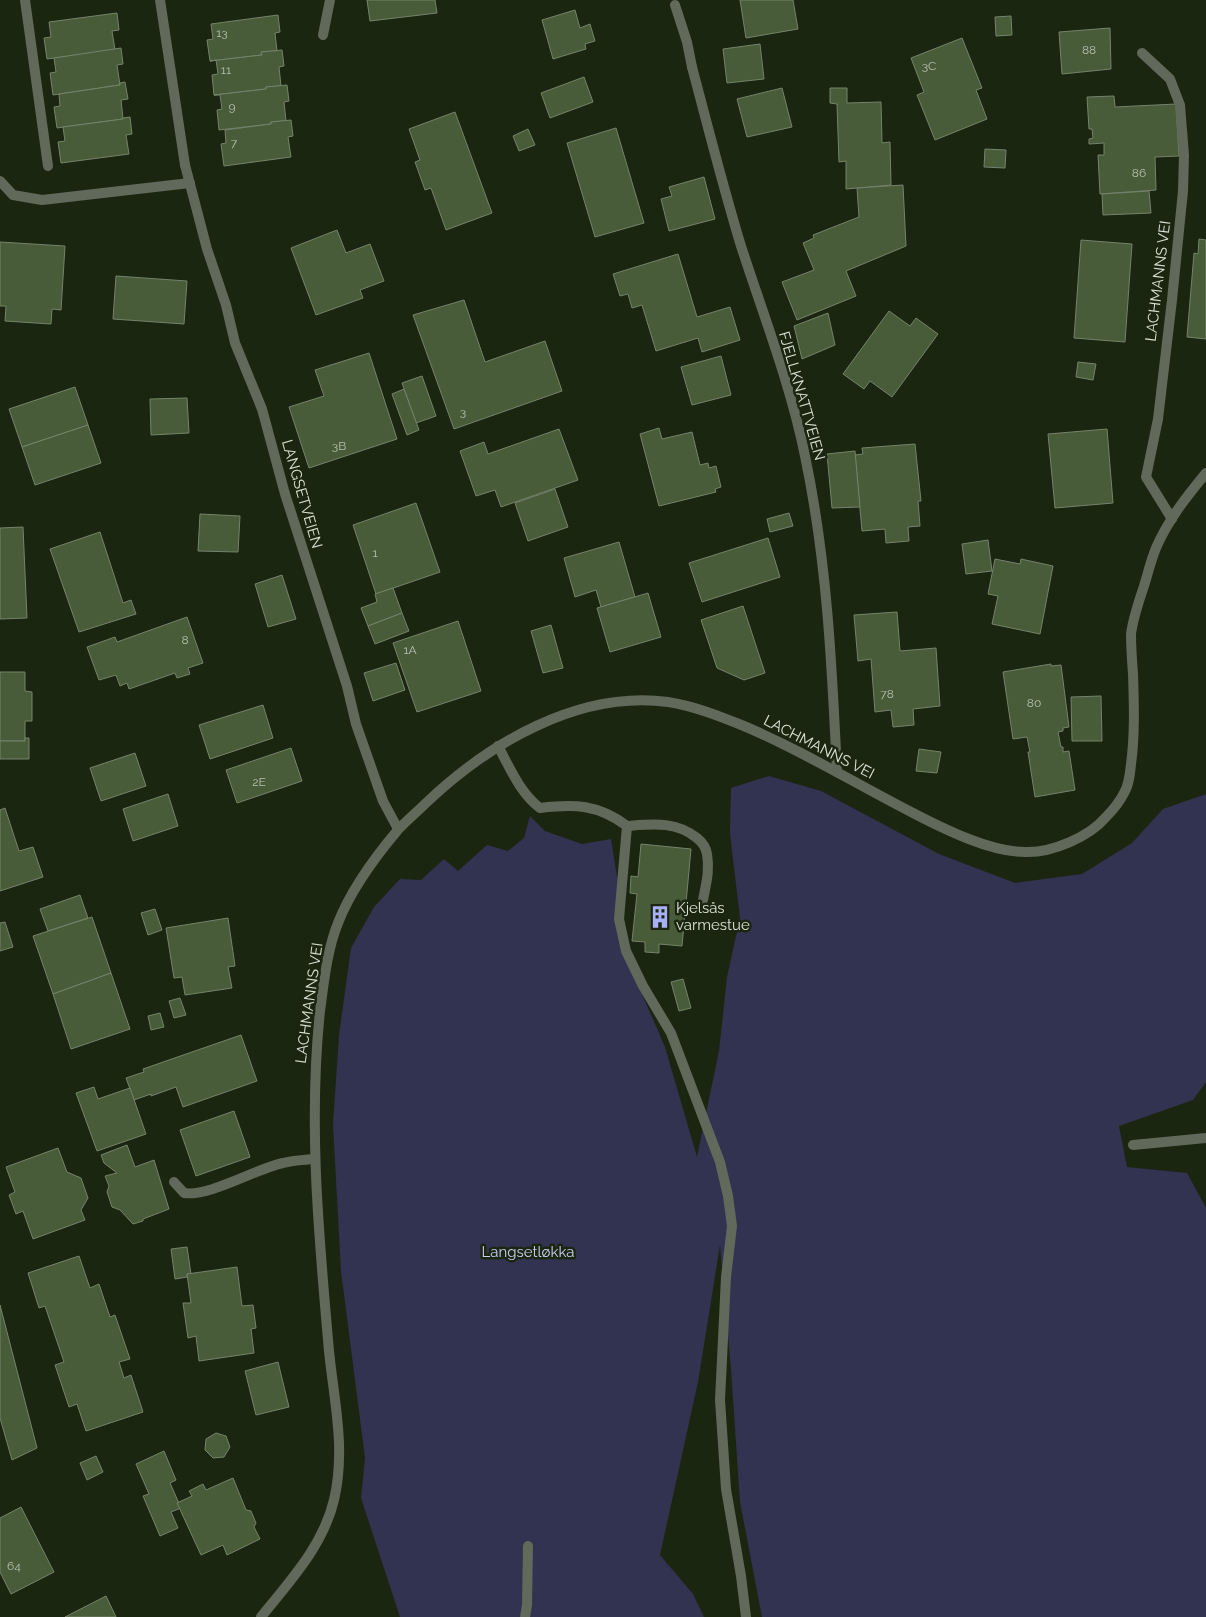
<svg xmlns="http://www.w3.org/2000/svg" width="1206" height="1617" viewBox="0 0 1206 1617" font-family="Raleway,sans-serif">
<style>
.green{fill:#313351}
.building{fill:#495c3a;stroke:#75836a}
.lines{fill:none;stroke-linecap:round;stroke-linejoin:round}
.service{stroke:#60695a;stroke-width:10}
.minor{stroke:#60695a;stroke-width:10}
.labels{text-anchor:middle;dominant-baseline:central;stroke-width:5;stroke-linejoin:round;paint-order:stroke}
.number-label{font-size:12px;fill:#b5c0ad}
.street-label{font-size:15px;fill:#d9e1d3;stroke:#1b2611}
.poi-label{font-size:15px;fill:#d9e1d3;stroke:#1b2611;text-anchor:start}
.park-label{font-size:15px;fill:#c9cef4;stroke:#1b2611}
</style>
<rect width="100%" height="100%" fill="#1b2611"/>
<polygon class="green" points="769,776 821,791 939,854 1015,883 1082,874 1132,843 1163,809 1206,794 1206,1082 1193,1100 1119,1126 1127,1167 1187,1173 1206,1208 1206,1617 762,1617 740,1502 731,1369 720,1245 698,1382 660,1555 693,1594 704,1617 400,1617 361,1498 365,1458 341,1271 333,1125 339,1035 351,948 374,907 400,879 421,880 444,859 458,871 487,845 508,851 524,838 530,816 545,831 582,844 611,839 632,971 665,1047 697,1157 719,1051 727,977 740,918 730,834 731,788"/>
<g class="building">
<polygon points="367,0 435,0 437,13 370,21"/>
<polygon points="740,0 793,0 798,29 746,38"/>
<polygon points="575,10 580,28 590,24 595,41 585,44 586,49 553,59 542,20"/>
<polygon points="117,13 119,30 112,31 115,50 47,59 44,38 51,37 49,22"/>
<polygon points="278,15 280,32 275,33 277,51 261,52 262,55 210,61 207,40 213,39 211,24"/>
<polygon points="1011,16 1012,35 996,36 995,17"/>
<polygon points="1110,28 1111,69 1062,74 1059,32"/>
<polygon points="962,38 982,88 976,90 987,119 935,140 917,95 924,92 911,58"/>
<polygon points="760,44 764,79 727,83 723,49"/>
<polygon points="121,48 123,64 117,65 120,85 53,95 50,73 56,72 54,58"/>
<polygon points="282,50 284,66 279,67 281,86 266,87 266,89 214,95 212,75 218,74 216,60 210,61 262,55 261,52"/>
<polygon points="584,77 593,102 550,118 541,93"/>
<polygon points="125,82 128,99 121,100 123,119 57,128 54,107 60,106 59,94 120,85 120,83"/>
<polygon points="287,85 289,101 284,102 286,121 271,122 271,124 219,130 217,110 222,109 220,95 214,95 266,89 266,87"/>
<polygon points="782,88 792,127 747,137 737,99"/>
<polygon points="830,88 847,88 847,103 881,102 882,143 890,142 891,185 846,189 846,161 839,162 837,104 830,103"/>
<polygon points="1114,96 1115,107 1176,104 1179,156 1155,157 1156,190 1100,194 1098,155 1104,155 1104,143 1089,144 1089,139 1093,138 1092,129 1089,129 1087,97"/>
<polygon points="455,112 492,213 446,230 431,188 425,190 415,162 420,160 409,129"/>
<polygon points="130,117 132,134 126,135 129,154 61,163 58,142 65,141 63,127 123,119 123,118"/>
<polygon points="291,120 293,136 288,137 291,157 224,166 221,144 226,143 225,130 271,124 271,122"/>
<polygon points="616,128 644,223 595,237 567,143"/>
<polygon points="528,129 535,145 519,151 513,136"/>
<polygon points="985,149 1006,150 1005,168 984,167"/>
<polygon points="704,177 715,219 669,231 661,199 672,196 669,187"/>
<polygon points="903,185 906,246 846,271 856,296 797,320 782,282 814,270 803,243 814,238 813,235 859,217 857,188"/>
<polygon points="1149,191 1151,213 1103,215 1102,194"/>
<polygon points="337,230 346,253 370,244 384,281 360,290 363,298 316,315 291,248"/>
<polygon points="1199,239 1206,240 1206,339 1187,337 1194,253 1198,254"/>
<polygon points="1081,240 1132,244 1125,342 1074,338"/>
<polygon points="0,242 65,246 61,310 52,309 51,324 5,321 6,306 0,306"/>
<polygon points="678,254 697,317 730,307 740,340 702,352 698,338 656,351 642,305 632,308 628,294 620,296 613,274"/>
<polygon points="116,276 187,281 184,324 113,319"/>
<polygon points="464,300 485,362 545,341 562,391 454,429 413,315"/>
<polygon points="889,311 910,326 916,318 938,334 892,397 870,381 864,389 843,374"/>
<polygon points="828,313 835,345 802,359 794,326"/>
<polygon points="369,353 397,439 309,468 289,407 324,396 315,370"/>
<polygon points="721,356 731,395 692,405 681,367"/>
<polygon points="1078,362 1096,364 1093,380 1076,377"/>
<polygon points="422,376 436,416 416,423 402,383"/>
<polygon points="75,387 88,425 22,447 9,409"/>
<polygon points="404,389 419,430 407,435 392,394"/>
<polygon points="187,398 189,433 151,435 150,399"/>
<polygon points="88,425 101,463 35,485 22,447"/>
<polygon points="659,428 662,439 692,432 700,465 708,463 709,468 716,466 721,487 715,489 716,492 659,506 640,434"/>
<polygon points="559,429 578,480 501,507 495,490 476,496 460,451 484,442 488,454"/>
<polygon points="1107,429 1113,503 1055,508 1048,434"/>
<polygon points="915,444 921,501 918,501 920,526 908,527 909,541 886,543 885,529 862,531 855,455 863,454 862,448"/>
<polygon points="855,451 860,507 832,508 827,454"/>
<polygon points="555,489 568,527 528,541 515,503"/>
<polygon points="416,503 440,572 376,594 353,525"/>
<polygon points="789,513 793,526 770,532 767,519"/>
<polygon points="200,514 240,516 238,552 198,551"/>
<polygon points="23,527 27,618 0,619 0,528"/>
<polygon points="100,532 123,603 131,600 136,614 79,632 50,549"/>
<polygon points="768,538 780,577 702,602 689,563"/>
<polygon points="988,540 992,571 966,574 962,544"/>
<polygon points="619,542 635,597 601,607 596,590 575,597 564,558"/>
<polygon points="995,559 1020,564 1021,559 1053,566 1040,634 992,624 998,596 988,594"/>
<polygon points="282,575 296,619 268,627 255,584"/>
<polygon points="393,588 402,613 368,626 361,608 377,602 375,594"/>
<polygon points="648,593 661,637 610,652 597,608"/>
<polygon points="743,606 765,673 744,680 717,668 701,620"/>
<polygon points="897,612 900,651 936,648 940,706 913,709 914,725 893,727 891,710 875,712 871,659 858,661 854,615"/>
<polygon points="402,613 409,631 375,644 368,626"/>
<polygon points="187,617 203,663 188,668 190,674 177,678 175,673 129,689 127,683 120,686 116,675 99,680 87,647 115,637 117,642"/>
<polygon points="458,621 481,691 417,712 393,643"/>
<polygon points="551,625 563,668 543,673 531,631"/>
<polygon points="396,663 405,690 373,701 364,673"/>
<polygon points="1051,664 1051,666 1061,665 1069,727 1063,728 1063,731 1058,732 1061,747 1063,747 1063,752 1069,751 1075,790 1035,797 1028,752 1030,752 1027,737 1013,739 1003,672"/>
<polygon points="0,672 25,672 25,691 32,692 32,721 25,721 25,741 0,741"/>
<polygon points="1101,696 1102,741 1072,741 1071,697"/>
<polygon points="263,705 273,738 210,759 199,725"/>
<polygon points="25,738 29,738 29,759 0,759 0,741 25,741"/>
<polygon points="291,748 302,781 237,803 226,770"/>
<polygon points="919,749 941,752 937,773 916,771"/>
<polygon points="135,753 146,786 101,801 90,768"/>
<polygon points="168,794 178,826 133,841 123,809"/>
<polygon points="5,808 19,851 33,847 43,877 0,891 0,810"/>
<polygon points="641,844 691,849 682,946 659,944 659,953 645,952 645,942 632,941 637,894 630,893 631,876 638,877"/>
<polygon points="80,895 88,918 48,931 40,909"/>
<polygon points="155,909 162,930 148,935 141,913"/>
<polygon points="92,917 111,973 53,994 33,936"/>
<polygon points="228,918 235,966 228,967 232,988 185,995 182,977 174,978 166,928"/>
<polygon points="5,922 13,947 0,951 0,923"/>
<polygon points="111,973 130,1029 71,1049 53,994"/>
<polygon points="683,979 691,1008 679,1011 671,982"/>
<polygon points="180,998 186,1015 174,1018 169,1001"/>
<polygon points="160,1013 164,1027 151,1030 148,1016"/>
<polygon points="241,1035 257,1081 183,1107 176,1087 151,1096 151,1094 134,1100 126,1078 144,1072 143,1069"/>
<polygon points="94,1087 98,1099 130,1088 146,1134 97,1151 76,1093"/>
<polygon points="234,1111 250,1157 196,1176 180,1130"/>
<polygon points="127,1145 135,1167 154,1160 169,1209 143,1219 143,1221 133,1224 120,1210 112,1207 107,1192 109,1186 105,1176 117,1173 104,1163 101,1155"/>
<polygon points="58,1148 67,1172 81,1178 88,1198 81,1210 85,1220 33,1239 23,1211 16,1214 9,1195 15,1192 6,1167"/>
<polygon points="187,1247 191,1274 187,1274 187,1277 175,1279 171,1249"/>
<polygon points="79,1256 90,1288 99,1284 110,1317 115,1315 130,1359 119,1362 124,1378 131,1375 143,1412 86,1431 77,1404 69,1407 55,1365 64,1362 45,1306 39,1308 28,1273"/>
<polygon points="237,1267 242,1306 253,1305 256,1328 251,1329 254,1353 199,1361 196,1336 188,1338 183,1303 191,1303 187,1274"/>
<polygon points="0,1305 37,1448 12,1460 0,1418"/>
<polygon points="278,1362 289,1407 256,1415 245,1371"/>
<polygon points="216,1433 226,1436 230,1447 224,1457 213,1458 205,1450 206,1439"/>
<polygon points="164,1451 176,1480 170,1483 181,1508 171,1512 178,1528 160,1536 143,1496 149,1494 136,1464"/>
<polygon points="96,1456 103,1472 87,1480 80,1463"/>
<polygon points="233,1478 246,1510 251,1511 256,1523 254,1527 260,1539 227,1555 223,1545 201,1555 177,1503 192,1496 189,1491 203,1484 206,1490"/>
<polygon points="21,1507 54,1572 11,1594 0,1572 0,1518"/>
<polygon points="106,1596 116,1617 65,1617"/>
</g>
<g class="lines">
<g class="service">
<polyline points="25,0 48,166"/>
<polyline points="160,0 185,165"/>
<polyline points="675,5 687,42 692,67"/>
<polyline points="323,35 330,0"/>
<polyline points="1142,53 1170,79 1180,105 1184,155 1183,191 1172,300 1158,419 1146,477 1172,519"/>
<polyline points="0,181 13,195 42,200 190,183"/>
<path d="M498 746C510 768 520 793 540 808 574 804 598 804 627 826L619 919 626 951 643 986 671 1033 720 1162 728 1196 732 1226 726 1277 720 1400 726 1489 741 1576 746 1617"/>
<path d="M627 826C653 824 676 821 697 838 702 842 706 848 707 854 710 870 706 884 703 900"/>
<polyline points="1133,1145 1206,1138"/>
<path d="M174 1182 184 1193C209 1197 255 1169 283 1163 293 1160 304 1160 314 1159"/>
<polyline points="525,1617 527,1605 528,1546"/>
</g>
<g class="minor">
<path d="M692 67C708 127 723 187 741 246 763 314 791 386 805 456 827 560 832 666 837 772"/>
<polyline points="185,165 207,249 226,305 235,343 262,409 285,494 347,686 356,724 383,801 398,829"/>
<path d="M261 1617C290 1581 323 1546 334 1500 346 1449 334 1401 329 1351 319 1237 308 1125 320 1011 324 982 327 950 338 923 350 892 376 856 397 831 406 821 417 812 426 803 488 744 578 690 668 702 694 706 719 716 744 726 803 751 856 784 913 813 944 829 990 852 1025 852 1052 853 1089 837 1106 817 1112 811 1120 801 1124 793 1129 785 1130 774 1131 764 1135 735 1134 704 1133 674 1132 661 1131 647 1131 634 1133 618 1139 601 1144 586 1148 573 1151 560 1156 548 1168 520 1187 496 1206 473"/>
</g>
</g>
<defs>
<symbol id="building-bare" viewBox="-9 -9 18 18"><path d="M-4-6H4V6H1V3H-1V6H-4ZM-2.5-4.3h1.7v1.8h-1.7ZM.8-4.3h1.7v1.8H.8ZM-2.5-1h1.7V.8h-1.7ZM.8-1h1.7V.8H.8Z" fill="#a9b0fc" stroke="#1b2611" stroke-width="2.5" paint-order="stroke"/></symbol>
</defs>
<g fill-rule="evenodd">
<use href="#building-bare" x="644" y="901" width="32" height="32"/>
</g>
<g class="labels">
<g class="number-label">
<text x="222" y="33">13</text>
<text x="1089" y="50">88</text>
<text x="929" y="66">3C</text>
<text x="226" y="70">11</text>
<text x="232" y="107">9</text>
<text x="234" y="143">7</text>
<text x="1139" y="173">86</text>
<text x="463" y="412">3</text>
<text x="339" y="446">3B</text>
<text x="375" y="553">1</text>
<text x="185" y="640">8</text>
<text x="410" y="650">1A</text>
<text x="887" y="694">78</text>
<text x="1034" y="703">80</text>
<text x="259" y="782">2E</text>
<text x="14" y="1566">64</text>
</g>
<g class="street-label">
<text transform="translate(1158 281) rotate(-83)">LACHMANNS VEI</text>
<text transform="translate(802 396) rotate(74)">FJELLKNATTVEIEN</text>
<text transform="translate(302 494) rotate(74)">LANGSETVEIEN</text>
<text transform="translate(819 747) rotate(27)">LACHMANNS VEI</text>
<text transform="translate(309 1003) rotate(-82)">LACHMANNS VEI</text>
</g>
<g class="poi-label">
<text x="676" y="908">Kjelsås<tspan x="676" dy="17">varmestue</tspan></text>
</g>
<g class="park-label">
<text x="528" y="1252">Langsetløkka</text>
</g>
</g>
</svg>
